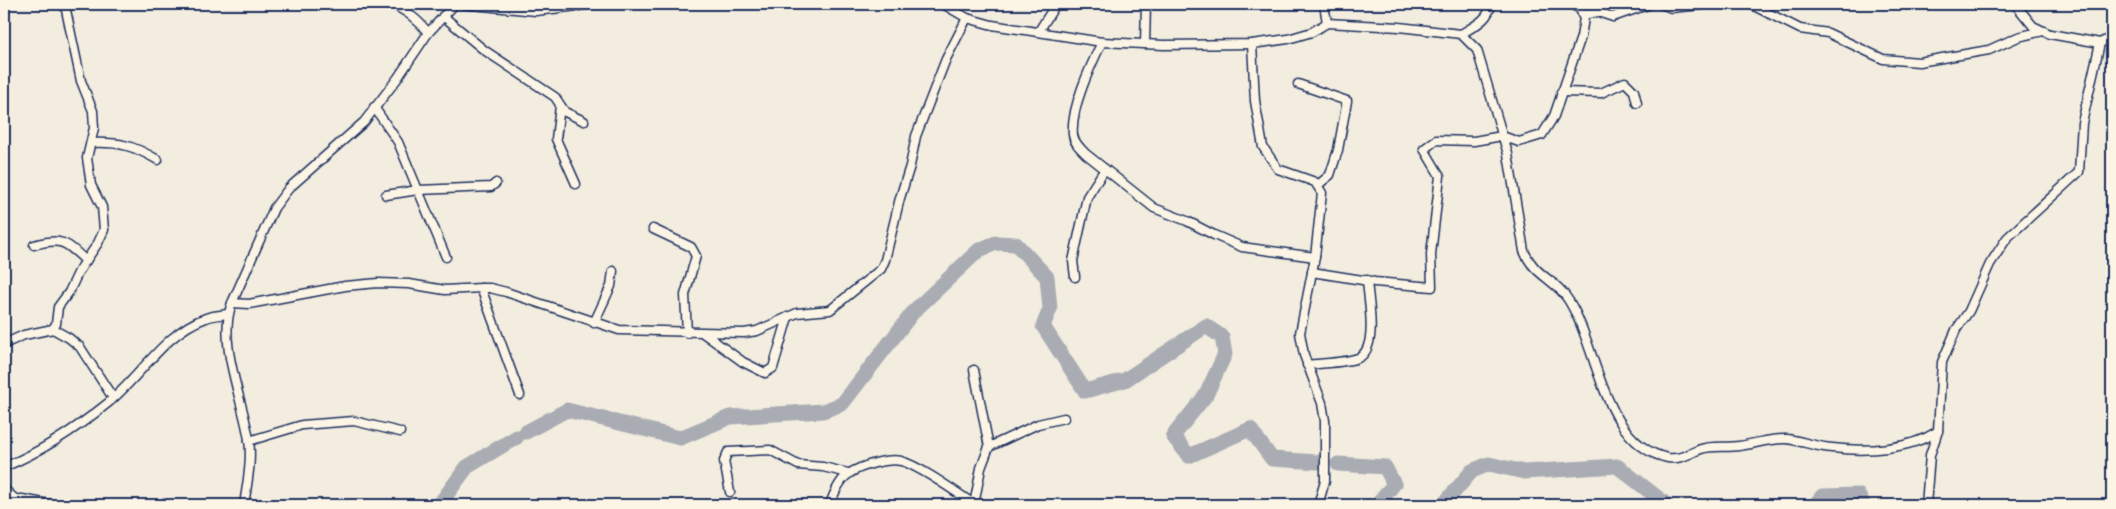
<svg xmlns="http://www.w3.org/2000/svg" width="2116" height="509" viewBox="0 0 2116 509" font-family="'Shantell Sans',sans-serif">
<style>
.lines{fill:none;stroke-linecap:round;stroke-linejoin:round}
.river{stroke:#a9acb3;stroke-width:15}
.minor-casing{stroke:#1b2f5e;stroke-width:11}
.minor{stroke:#fcf5e5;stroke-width:8}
</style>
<rect width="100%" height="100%" fill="#f3ede0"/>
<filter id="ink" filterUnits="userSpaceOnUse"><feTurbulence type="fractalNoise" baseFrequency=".02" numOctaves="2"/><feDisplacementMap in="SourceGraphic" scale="10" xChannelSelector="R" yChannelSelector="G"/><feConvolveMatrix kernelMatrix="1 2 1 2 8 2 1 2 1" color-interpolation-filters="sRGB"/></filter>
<g filter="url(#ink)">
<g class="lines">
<g class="river">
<polyline points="526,432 567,410 680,438 730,417 823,411 842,404 914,311 979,250 996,243 1016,244 1047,277 1050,309 1043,326 1085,391 1125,380 1206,326 1222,337 1225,354 1206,395 1173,436 1189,456 1250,429 1272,459 1318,462"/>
<polyline points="1338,464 1385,467 1394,484 1381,500 1380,505"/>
<polyline points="439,505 467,467 517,437"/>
<polyline points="1443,505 1472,471 1489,464 1524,472 1617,466 1667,505"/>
<polyline points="1815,505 1822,496 1858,495 1864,505"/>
</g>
<defs>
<g id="minor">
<path d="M392 4C407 12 418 19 428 33"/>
<polyline points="461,4 536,11 594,4"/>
<path d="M943 4 967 18 992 25 1102 42 1164 45 1252 44 1288 39 1312 32 1327 23 1399 27 1461 34 1477 50 1508 154 1524 251C1535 277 1556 279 1569 301 1598 347 1603 445 1668 458 1681 460 1690 453 1701 449 1713 445 1726 448 1739 446 1755 444 1770 438 1787 439 1802 441 1817 447 1832 448 1866 452 1909 450 1938 431"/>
<polyline points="1324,4 1327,23"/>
<polyline points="1661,4 1671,8 1712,4"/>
<polyline points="1750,4 1800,29 1828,33 1883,59 1919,62 1989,50 2018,37 2043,31"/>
<polyline points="2015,4 2033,26 2050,34 2100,43 2112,37"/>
<polyline points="1582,15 1598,12 1613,17 1650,4"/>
<polyline points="443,16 484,50 555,97 565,112 584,121"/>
<polyline points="1039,31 1056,4"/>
<path d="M1461 34C1474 26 1489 20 1491 4"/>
<path d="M1102 42C1091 65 1070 109 1073 135 1074 143 1081 149 1086 154L1154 208 1187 221 1214 235 1242 247 1315 257"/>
<polyline points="1145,44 1146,4"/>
<polyline points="1252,44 1255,101 1263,147 1278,169 1315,182 1322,193 1315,257 1300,333 1304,355 1322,403 1325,421 1325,481 1318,505"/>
<polyline points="1298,84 1347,101 1338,150 1330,175 1318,185"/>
<polyline points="1561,92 1601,93 1625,82 1634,91 1637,103"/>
<polyline points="560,106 556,139 576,184"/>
<polyline points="374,107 398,142 446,257"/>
<path d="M91 143C120 142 132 145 158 160"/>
<polyline points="386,195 418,190 491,187 496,183"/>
<polyline points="653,229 691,247 696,256 685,295 687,333"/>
<path d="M34 245C61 237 66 242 86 261"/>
<polyline points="1312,272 1375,282 1432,287 1431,254 1440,176 1424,149 1436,140 1474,141 1502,136 1519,142 1542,135 1554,116 1581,37 1584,18 1580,9 1571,4"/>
<polyline points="1075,277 1073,261 1087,197 1105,169"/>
<polyline points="481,288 490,288 506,292 619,330 744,333 757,331 797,313 830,310 881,269 885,260 900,198 910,166 916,136 946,59 967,18"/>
<polyline points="232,303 249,304 345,286 378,283 409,284 445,290 481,288 520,395"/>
<polyline points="594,323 611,286 613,271"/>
<polyline points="53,329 56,324 58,307 69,292 79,271 98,243 104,230 102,207 91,185 87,158 94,128 93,111 81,81 66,10 67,4"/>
<polyline points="703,333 743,362 765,373 773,368 788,317"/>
<polyline points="4,344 24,335 53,329 69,338 80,347 113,398"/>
<path d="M1307 365C1322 363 1345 363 1358 358 1379 349 1368 300 1367 280"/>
<polyline points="974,370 989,447"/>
<polyline points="249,441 302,425 354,421 400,432"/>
<path d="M4 467C41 452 77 428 108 403 141 376 165 332 206 318 213 315 221 315 228 314"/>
<polyline points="4,489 15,499"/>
<polyline points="730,492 724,461 728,452 770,450 798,465 823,467 848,473"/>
<polyline points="4,500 22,499 54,505"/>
<path d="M244 505C247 485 252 460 249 440 243 399 217 343 232 303L274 208 289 188 364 122 397 79 428 33 455 4"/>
<path d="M830 505C833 495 840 479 850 473 861 466 887 458 901 461 920 466 957 493 974 504"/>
<polyline points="974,505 981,468 989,447 1038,424 1064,418"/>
<polyline points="1926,505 1930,455 1938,431 1942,362 1956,330 1969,311 1990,264 2007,238 2079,172 2082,123 2100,43"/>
</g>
</defs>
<use href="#minor" class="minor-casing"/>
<use href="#minor" class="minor"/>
</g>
</g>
<rect width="2116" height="509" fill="none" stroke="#fcf5e5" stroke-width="20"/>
<rect x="10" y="10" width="2096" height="489" fill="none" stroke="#1b2f5e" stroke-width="2" filter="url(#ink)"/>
</svg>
